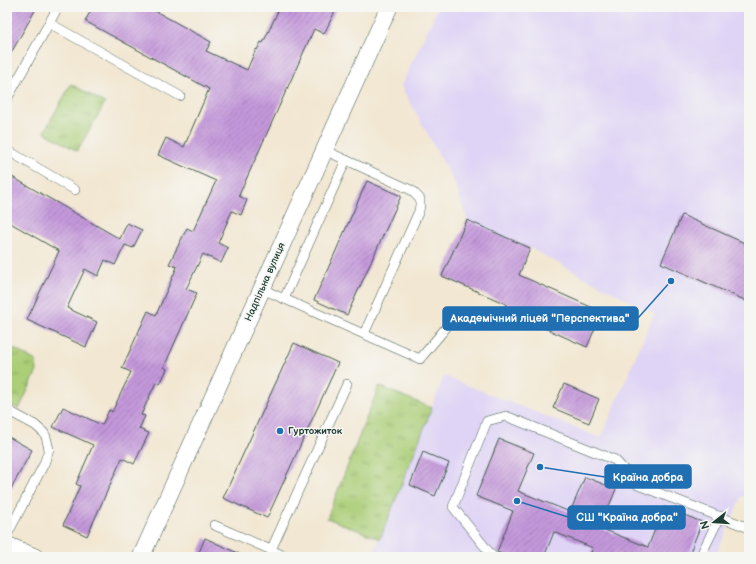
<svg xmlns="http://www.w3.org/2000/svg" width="756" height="564" viewBox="0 0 756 564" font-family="'Balsamiq Sans',sans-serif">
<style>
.built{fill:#dfd4f5}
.grass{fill:url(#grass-tufts);stroke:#658656}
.building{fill:url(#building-hatch)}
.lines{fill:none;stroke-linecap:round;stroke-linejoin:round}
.lane-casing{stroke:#3f564c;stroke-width:10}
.street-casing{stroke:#3f564c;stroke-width:18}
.lane{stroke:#fff;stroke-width:9}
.street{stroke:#fff;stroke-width:17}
.poi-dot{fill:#1f6fb2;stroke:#f6f6f2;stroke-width:1.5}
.labels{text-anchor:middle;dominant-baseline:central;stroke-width:3;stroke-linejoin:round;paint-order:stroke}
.street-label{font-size:10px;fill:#1f3d34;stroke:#f6f6f2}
.poi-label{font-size:10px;font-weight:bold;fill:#1f3d34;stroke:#f6f6f2;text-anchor:start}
.leader{fill:none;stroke:#1f6fb2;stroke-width:1.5}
.callout-dot{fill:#1f6fb2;stroke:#f6f6f2;stroke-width:1.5}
.callout{fill:#1f6fb2;stroke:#1f6fb2;stroke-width:1.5}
.callout-label{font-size:11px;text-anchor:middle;font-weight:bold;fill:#fff}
</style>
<defs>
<pattern id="grass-tufts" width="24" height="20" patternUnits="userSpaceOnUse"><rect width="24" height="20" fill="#abce77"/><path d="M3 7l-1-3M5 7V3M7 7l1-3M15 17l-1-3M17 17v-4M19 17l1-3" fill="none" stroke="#8ba862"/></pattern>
<pattern id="building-hatch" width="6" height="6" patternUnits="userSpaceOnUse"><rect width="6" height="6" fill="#c498db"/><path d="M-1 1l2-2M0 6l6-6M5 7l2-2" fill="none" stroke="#9f7db2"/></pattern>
</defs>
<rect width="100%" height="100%" fill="#f6f6f2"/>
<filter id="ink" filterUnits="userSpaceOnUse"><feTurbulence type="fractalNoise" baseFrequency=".025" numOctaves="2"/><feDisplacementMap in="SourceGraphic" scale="8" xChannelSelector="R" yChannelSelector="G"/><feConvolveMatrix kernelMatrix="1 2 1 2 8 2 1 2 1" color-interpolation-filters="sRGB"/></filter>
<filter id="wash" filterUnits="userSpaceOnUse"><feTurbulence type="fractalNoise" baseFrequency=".012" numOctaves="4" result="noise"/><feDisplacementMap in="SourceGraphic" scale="16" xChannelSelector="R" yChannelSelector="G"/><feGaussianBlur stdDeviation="0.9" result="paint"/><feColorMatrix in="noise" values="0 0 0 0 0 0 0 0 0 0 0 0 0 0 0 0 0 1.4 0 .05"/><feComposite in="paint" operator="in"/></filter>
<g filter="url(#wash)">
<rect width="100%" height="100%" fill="#f2e7d2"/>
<polygon class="built" points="438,7 749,7 749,499 742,496 715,557 372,557 444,376 601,438 654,314 530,248 467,220 456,186 401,86"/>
<g class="grass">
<polygon points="71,84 105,103 77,151 44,132"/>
<polygon points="7,345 36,361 37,371 19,409 7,403"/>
<polygon points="379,386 432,408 380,539 327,518"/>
</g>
<g id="blocks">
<g class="building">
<polygon points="7,7 37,7 7,60"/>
<polygon points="93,7 148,7 211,42 206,51 247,70 256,49 257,50 261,42 263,43 280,7 337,7 324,34 314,29 240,193 239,196 247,200 241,215 232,211 218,243 228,248 221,263 203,254 186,289 197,293 164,367 167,369 160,384 156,382 141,415 145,416 139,429 149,433 134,464 122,458 87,536 63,525 80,486 76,484 93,445 53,427 63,407 102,425 109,410 112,412 131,372 122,368 148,311 156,315 177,267 169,264 187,228 193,231 216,181 158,155 166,138 184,147 209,89 85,21"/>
<polygon points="7,174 120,239 127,223 142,230 133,248 125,245 115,265 105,260 98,276 85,269 67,308 97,322 86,347 27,320 59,251 7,221"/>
<polygon points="367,181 401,196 347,315 314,300"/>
<polygon points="682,215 749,245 749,302 661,263"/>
<polygon points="467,220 530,248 519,275 602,312 587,347 504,310 506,304 442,276"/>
<polygon points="294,343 338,363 267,518 223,498"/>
<polygon points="564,384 599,399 589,423 553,408"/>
<polygon points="7,436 32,450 7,496"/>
<polygon points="499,439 534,453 518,491 570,512 585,477 616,489 600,528 648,547 664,507 702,522 688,557 589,557 593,548 554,532 544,557 509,557 497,552 513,511 476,496"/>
<polygon points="423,452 449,463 435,496 410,485"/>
<polygon points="205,538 246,557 197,557"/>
</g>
</g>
</g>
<g filter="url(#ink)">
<use href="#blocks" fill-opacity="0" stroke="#3f564c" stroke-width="1"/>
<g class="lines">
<defs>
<g id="lane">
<polyline points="49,23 180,96"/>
<polyline points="7,99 58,7"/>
<polyline points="7,150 75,190"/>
<polyline points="346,160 411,190 420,199 420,205 419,211 364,334"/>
<polyline points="262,289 420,359 449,324 468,314 504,324"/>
<polyline points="284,299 346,160 324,150"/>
<polyline points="7,410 35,425 44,433 46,437 49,449 44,464 7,535"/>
<polyline points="214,525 271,550"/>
<polyline points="287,557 271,550 347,384"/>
<polyline points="493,557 453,507 487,421 506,416 615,460 638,485 749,528"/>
<polyline points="700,557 720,516"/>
</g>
<g id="street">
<polyline points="7,545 35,557"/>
<polyline points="141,557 389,7"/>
</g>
</defs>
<use href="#lane" class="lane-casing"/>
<use href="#street" class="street-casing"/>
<use href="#lane" class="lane"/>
<use href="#street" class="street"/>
</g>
</g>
<circle class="poi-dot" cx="280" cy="431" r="4"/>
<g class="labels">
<g class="street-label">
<text transform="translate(265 282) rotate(-66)">Надпільна вулиця</text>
</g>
<g class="poi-label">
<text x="288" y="431">Гуртожиток</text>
</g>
</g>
<path class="leader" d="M671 281L638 318M540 467L605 477M517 501L568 517"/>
<g class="callout-dot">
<circle cx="671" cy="281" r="4"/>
<circle cx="540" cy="467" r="4"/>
<circle cx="517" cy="501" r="4"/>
</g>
<g class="callout">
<rect x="443" y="307" width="195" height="23" rx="4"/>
<rect x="605" y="465" width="86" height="23" rx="4"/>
<rect x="568" y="506" width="117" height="23" rx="4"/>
</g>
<g class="callout-label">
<text x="540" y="322">Академічний ліцей "Перспектива"</text>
<text x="648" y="481">Країна добра</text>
<text x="627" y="521">СШ "Країна добра"</text>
</g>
<rect width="756" height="564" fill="none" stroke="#f6f6f2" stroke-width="24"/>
<g transform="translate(714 522) rotate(253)" stroke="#f6f6f2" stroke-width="3" paint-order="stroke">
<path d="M0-3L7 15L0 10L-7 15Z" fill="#1f3d34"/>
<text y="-6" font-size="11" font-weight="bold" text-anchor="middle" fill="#1f3d34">N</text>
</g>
</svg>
